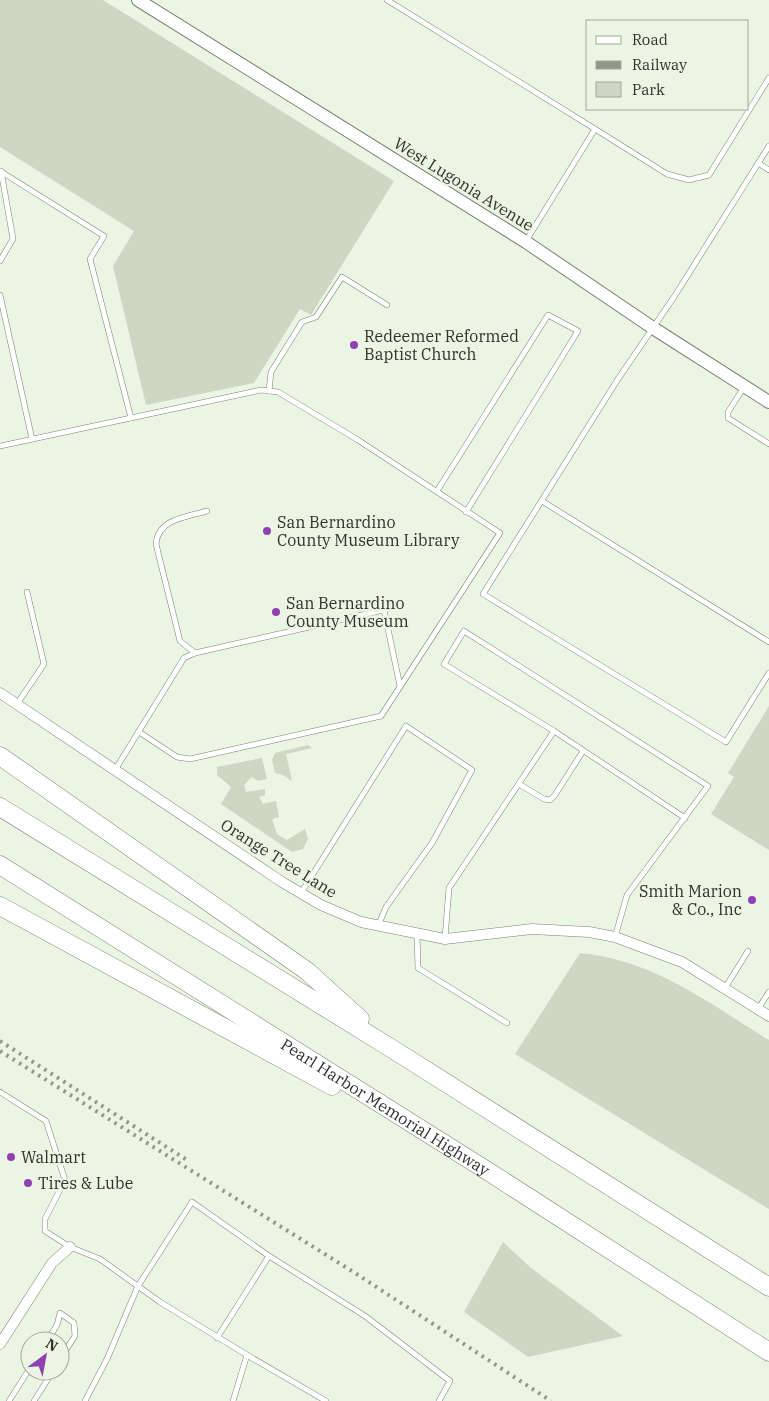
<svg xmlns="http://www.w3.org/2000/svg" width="769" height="1401" viewBox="0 0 769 1401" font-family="'IBM Plex Serif',serif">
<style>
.green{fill:#ccd7c4}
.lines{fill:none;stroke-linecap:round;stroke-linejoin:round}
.service-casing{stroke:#788271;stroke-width:6}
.minor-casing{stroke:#788271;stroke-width:11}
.tertiary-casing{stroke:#788271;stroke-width:14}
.motorway-casing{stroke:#788271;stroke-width:19}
.service{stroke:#fff;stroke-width:5}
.minor{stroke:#fff;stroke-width:10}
.tertiary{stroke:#fff;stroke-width:12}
.motorway{stroke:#fff;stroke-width:18}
.rail{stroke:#8f988b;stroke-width:4;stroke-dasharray:2.5 5;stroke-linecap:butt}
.poi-dot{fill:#9041b1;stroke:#eaf6e3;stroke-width:2}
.labels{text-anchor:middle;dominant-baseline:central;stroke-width:5;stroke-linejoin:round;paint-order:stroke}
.street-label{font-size:16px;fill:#2d322b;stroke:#eaf6e3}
.poi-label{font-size:16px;fill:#2d322b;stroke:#eaf6e3;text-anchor:start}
</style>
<rect width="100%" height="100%" fill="#eaf6e3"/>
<g class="green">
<polygon points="0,0 103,0 394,181 311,315 300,309 254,383 146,405 113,266 134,231 0,147"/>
<polygon points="769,706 769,850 711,814 734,777 728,773"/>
<polygon points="308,745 312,748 286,754 292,781 283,775 275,773 272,760 275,753"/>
<polygon points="262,758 267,779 258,781 252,777 244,785 246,792 265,789 265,795 259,797 263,804 276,801 279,817 272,819 277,834 287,840 305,829 308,839 303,849 292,852 221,804 231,787 217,775 217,767"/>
<path d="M580 953C654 960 707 1002 769 1040V1209L515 1054Z"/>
<polygon points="503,1242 531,1268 623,1336 528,1357 464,1312"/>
</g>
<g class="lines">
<defs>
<g id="service">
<polyline points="387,0 595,129"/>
<polyline points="769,146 674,297 618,379 483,594 726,742 769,673"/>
<polyline points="758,163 769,170"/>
<polyline points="0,171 104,236 90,259 131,418"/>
<polyline points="526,241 595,129 667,174 689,180 709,175 769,78"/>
<polyline points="0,261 13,239 1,171"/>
<polyline points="0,295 32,439"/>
<polyline points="744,387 728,412 728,418 769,444"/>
<polyline points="269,391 271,372 302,322 316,317 342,277 387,305"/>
<polyline points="0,446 261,390 278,392 358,440 500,533 381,716 190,759 177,757 139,732"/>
<polyline points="437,491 548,315 578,331 466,512"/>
<polyline points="542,501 769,642"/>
<path d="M195 653 180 641 156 544C158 519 186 517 207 511"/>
<polyline points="17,704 44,664 27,592"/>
<polyline points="554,731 685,818"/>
<polyline points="115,770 184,658 195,653 384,610 400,686"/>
<polyline points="519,784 544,799 550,800 555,795 583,751"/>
<polyline points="301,893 406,726 472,770 432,843 386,907 378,926"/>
<polyline points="417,934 418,968 507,1023"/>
<polyline points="445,938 449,888 554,731 444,664 464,631 708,786 627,895 615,937"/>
<polyline points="725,988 748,951"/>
<polyline points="758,1009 769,992"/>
<polyline points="0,1092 46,1121 65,1180 45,1219 45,1231 70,1247 100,1259 160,1302 247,1355 233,1401"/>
<polyline points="217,1338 269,1256 365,1316 450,1381 439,1401"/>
<polyline points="47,1341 57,1325 60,1313 74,1323 75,1336 60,1359"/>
<polyline points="247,1355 326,1401"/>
<polyline points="9,1401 30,1368"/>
<polyline points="34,1401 53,1371"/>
<polyline points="85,1401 107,1359 138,1286 192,1202 269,1256"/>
</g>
<g id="minor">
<polyline points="0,693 282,882 321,905 361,922 445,939 532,929 589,932 615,937 682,962 769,1016"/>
<polyline points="0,1344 52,1263 70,1247"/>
</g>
<polyline id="tertiary" points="138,0 526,242 653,328 769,402"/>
<g id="motorway">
<polyline points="0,756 307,971 360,1019"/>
<polyline points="0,807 394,1050 769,1287"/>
<path id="s1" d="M0 865 486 1170 769 1352"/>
<polyline points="0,906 332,1086"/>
</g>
</defs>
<use href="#service" class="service-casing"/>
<use href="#minor" class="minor-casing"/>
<use href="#tertiary" class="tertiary-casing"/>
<use href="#motorway" class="motorway-casing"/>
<use href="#service" class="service"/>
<use href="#minor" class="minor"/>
<use href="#tertiary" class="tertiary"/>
<use href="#motorway" class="motorway"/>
<g class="rail">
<polyline points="0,1041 187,1160"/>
<polyline points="0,1051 355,1273 551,1401"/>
</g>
</g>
<g class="poi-dot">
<circle cx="354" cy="345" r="5"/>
<circle cx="267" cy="531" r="5"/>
<circle cx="276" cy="612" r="5"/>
<circle cx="752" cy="900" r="5"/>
<circle cx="11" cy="1157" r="5"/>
<circle cx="28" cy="1183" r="5"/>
</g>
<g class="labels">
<g class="street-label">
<text transform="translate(464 184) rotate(32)">West Lugonia Avenue</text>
<text transform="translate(279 858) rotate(32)">Orange Tree Lane</text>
<text stroke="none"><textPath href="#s1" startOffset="455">Pearl Harbor Memorial Highway</textPath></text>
</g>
<g class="poi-label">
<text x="364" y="336">Redeemer Reformed<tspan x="364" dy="18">Baptist Church</tspan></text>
<text x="277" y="522">San Bernardino<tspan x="277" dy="18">County Museum Library</tspan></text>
<text x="286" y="603">San Bernardino<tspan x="286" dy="18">County Museum</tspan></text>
<text x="742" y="891" text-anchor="end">Smith Marion<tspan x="742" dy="18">&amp; Co., Inc</tspan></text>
<text x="21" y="1157">Walmart</text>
<text x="38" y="1183">Tires &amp; Lube</text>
</g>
</g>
<rect x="586" y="20" width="162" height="90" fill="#eaf6e3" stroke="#9ea899"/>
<rect x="596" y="36" width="25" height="8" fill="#ffffff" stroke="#9ea899"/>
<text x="632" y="45" font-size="15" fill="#2d322b">Road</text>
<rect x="596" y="61" width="25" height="8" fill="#8f988b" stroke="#9ea899"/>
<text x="632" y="70" font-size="15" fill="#2d322b">Railway</text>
<rect x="596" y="82" width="25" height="15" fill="#ccd7c4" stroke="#9ea899"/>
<text x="632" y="95" font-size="15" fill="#2d322b">Park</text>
<g transform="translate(45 1356) rotate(32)"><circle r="24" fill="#eaf6e3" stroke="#9ea899"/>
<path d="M0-4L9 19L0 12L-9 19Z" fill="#9041b1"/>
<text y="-8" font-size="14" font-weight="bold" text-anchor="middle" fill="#2d322b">N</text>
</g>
</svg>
